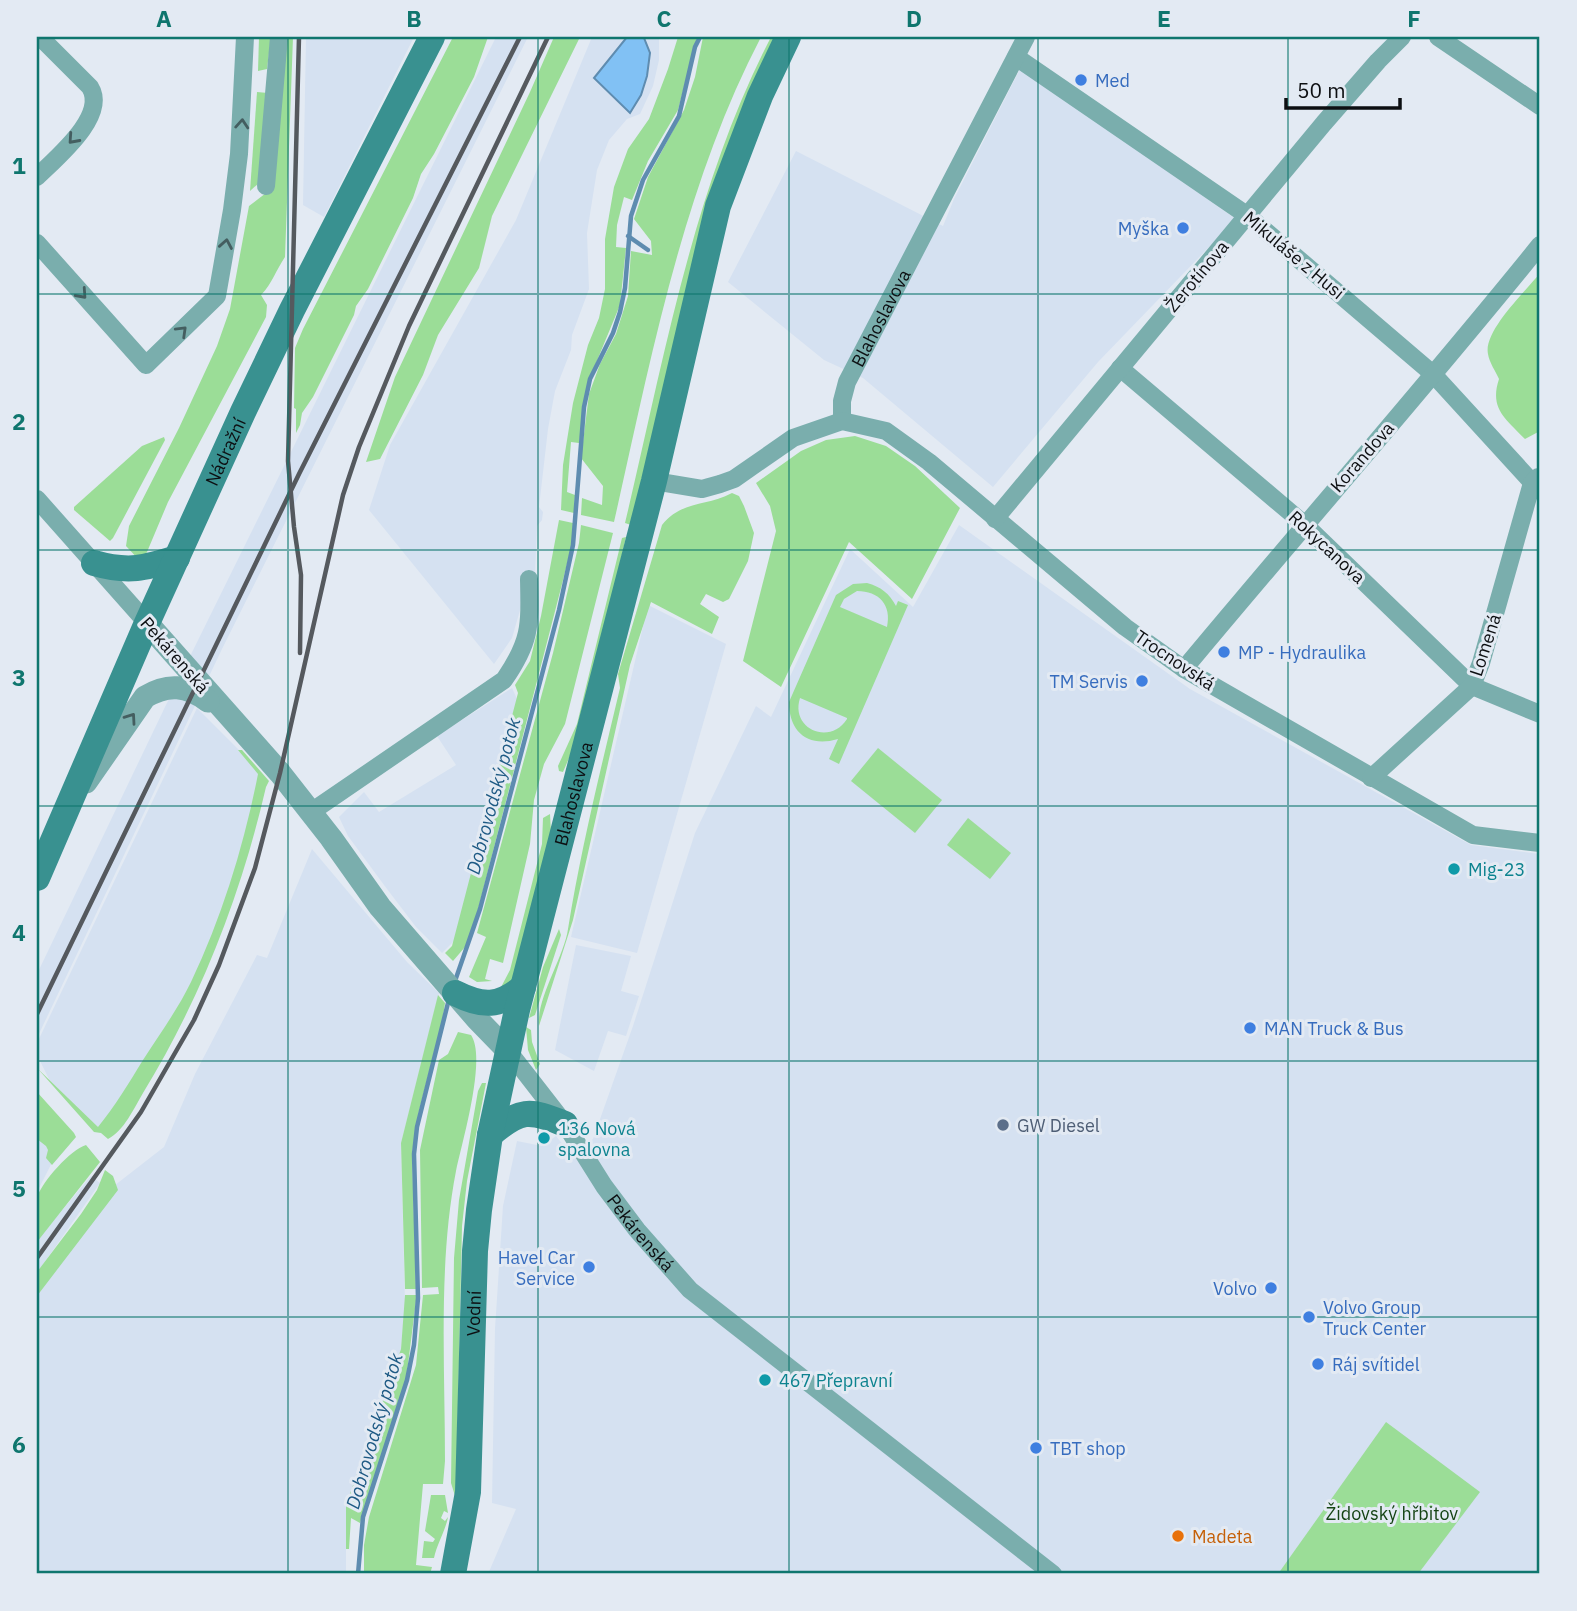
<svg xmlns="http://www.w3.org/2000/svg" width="1577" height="1611" viewBox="0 0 1577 1611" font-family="'IBM Plex Sans',sans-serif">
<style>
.built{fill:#d5e1f1}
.green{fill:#9bdd97;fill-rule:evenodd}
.water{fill:#81c1f4;stroke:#5e8cb0;stroke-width:2}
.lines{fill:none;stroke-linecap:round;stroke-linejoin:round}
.stream{stroke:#5e8cb0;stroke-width:4.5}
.minor{stroke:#7aaead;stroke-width:18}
.tertiary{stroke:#7aaead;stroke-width:23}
.secondary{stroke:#399190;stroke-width:26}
.rail{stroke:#55595e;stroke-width:4.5}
.oneway{stroke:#445e60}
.grid{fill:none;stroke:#0f766e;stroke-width:2;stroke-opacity:0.55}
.shop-dot{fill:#3f7fe0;stroke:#e3eaf3;stroke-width:2.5}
.culture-dot{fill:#0f9aa8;stroke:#e3eaf3;stroke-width:2.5}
.service-dot{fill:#5c6f8a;stroke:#e3eaf3;stroke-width:2.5}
.food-dot{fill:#e8710a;stroke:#e3eaf3;stroke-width:2.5}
.labels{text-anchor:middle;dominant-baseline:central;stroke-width:6;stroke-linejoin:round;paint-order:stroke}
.shop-label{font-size:18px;fill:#366cbe;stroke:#e3eaf3;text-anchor:start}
.street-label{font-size:18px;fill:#0d0f12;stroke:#e3eaf3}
.culture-label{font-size:18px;fill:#0d838f;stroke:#e3eaf3;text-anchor:start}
.service-label{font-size:18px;fill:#4e5e75;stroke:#e3eaf3;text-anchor:start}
.park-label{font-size:18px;fill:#154414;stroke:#e3eaf3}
.food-label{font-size:18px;fill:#c56008;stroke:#e3eaf3;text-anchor:start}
.water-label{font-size:19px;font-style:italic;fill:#1e5a84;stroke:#e3eaf3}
.neatline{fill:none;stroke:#0f766e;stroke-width:2.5}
.grid-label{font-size:23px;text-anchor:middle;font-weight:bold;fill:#0f766e}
</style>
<rect width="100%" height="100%" fill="#e3eaf3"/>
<g class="built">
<polygon points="306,37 414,37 324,217 303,205"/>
<polygon points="496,37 528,37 222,649 37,1038 37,974 165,707"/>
<polygon points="592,37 659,37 659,60 653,86 640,114 627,119 609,140 597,170 587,233 589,289 572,335 571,350 555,391 548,429 539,507 543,512 542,520 537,526 535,575 529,579 512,638 494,664 369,510 390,445 516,220"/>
<polygon points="1020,69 1236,219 1098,362 993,487 863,378 824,360 728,282 796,151 943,226 954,199"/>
<polygon points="959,525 1190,689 1471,845 1540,854 1540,1574 488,1574 516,1509 492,1503 495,1329 503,1206 517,1141 542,1146 556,1136 572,1156 593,1139 633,1026 695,833 756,706 771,717 850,549 913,607"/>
<polygon points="648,605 726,644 637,953 571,937"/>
<polygon points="512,688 517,699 456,939 442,953 416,927 384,885 348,836 339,817 364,792 379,812 456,765 437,736"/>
<polygon points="197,708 260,771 247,827 228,895 190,990 98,1132 51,1083 37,1055 37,1043"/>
<polygon points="312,849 407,962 439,993 401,1143 405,1304 401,1349 346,1505 346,1574 37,1574 37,1290 110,1189 164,1147 195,1074 257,955 267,958"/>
<polygon points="576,945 631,956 621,991 639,996 626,1036 608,1031 594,1071 555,1050"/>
<polygon points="37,1116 65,1137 37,1192"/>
<polygon points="91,1176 100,1183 37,1273 37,1240"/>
</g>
<g class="green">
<polygon points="259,37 271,37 267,69 258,71"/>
<path d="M286 37H293L285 257C276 270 272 284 261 295L267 305 266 317 168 502 147 552 140 561 126 546 129 526 179 428 217 346 230 309 249 206 266 193Z"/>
<polygon points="453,37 488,37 474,77 434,154 421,174 413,198 368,289 356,306 354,315 313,397 302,413 300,425 296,433 296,409 294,408 295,348 303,329"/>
<polygon points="554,37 580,37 492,216 479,268 438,335 423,375 380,459 366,462 395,377 530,92"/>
<polygon points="678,37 697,37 678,110 648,161 632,200 624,197 617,225 616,247 626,248 620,305 589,380 579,443 571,442 567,492 575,495 574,513 561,510 563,465 573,403 588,345 599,318 605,289 605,239 614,187 628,149 649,119 668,69"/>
<path d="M703 37H761C683 187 651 358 614 522L581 515 582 498 602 505 603 486 581 458 589 394 600 364 616 334 628 296 631 251 652 255 651 241 634 219 648 177 684 110 695 77Z"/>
<path d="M771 37H778L631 525 625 523C664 359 693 188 771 37Z"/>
<polygon points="257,92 268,93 260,182 250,191"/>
<path d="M1540 273V431L1525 439C1506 419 1489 409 1499 379 1496 372 1489 362 1488 354 1483 331 1526 291 1540 273Z"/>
<polygon points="855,436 886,446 915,466 960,508 912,599 849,542 781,687 743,661 776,531 770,506 756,483 801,451 826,440"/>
<polygon points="164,437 165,440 113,538 110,541 74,510 74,507 142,446"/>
<path d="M732 493 739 496 744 506 754 533 748 561 729 599 723 602 706 594 700 604 719 617 712 634 651 602 630 665 573 920 539 1026C536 999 564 957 568 929 581 848 601 768 620 688L618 674 662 525C682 500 706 507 732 493Z"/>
<polygon points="559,520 573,523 572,544 561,588 474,925 465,947 453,961 445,953 452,946 518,693 515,685 530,661 541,616"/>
<polygon points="581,525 613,533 565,724 544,764 534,800 530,844 503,963 490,959 485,979 492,981 477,982 469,977 486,937 477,933 553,653 579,543"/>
<polygon points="626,537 583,726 563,772 559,771 558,766 577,724 622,538"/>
<path d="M867 583C881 587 889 593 896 606L898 601 908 605 839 764 829 759 838 739C808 748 789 732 789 702L836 595 853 584ZM857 591C879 591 892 605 887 627L840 607 844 599ZM800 698 847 718V719C830 746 790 729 800 698Z"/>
<polygon points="878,748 942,800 915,833 851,781"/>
<path d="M238 750H242L269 781 266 787C241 895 201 998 143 1093 134 1108 124 1131 108 1139L101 1133 94 1132 38 1069 98 1127C115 1106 129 1083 143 1060 159 1035 178 1009 191 982 222 917 244 845 258 774Z"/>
<polygon points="550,814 551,832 513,982 499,991 510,970 542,844 543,818"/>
<polygon points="968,818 1011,853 990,879 947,845"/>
<polygon points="559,929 561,935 535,1015 529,1018 543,967"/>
<polygon points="438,995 445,1003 443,1017 419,1111 412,1153 416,1289 405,1289 401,1143"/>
<polygon points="526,1027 531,1030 532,1042 540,1064 536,1070 528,1050"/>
<path d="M458 1032 471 1035C487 1058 462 1142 456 1171 438 1263 445 1367 445 1461L443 1484H423L416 1565 432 1567 430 1574H364V1545L369 1517 416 1365 423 1295 439 1294 438 1287 422 1288 420 1150 439 1060 448 1054Z"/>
<polygon points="482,1083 486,1083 467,1181 462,1226 456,1499 451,1483 454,1258 459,1200 478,1091"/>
<polygon points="37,1092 74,1133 76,1137 52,1165 46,1158 48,1150 46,1146 37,1139"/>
<path d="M86 1145 100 1162 37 1242C37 1229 33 1209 37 1197 43 1181 70 1150 86 1145Z"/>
<polygon points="105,1170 113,1176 118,1190 37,1296 37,1272 81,1214 97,1190"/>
<polygon points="405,1295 416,1295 416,1301 406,1380 360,1523 351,1518 349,1549 346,1549 346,1505 401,1349"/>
<polygon points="1386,1422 1480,1492 1418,1574 1278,1574"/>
<path d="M431 1495H445L448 1513 444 1511 441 1518 445 1521 448 1517C446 1529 437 1544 434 1558H422L424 1541 433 1542 435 1539 425 1531Z"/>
</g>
<polygon class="water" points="627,37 644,38 650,53 647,76 641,95 630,113 594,78"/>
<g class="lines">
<g class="stream">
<polyline points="628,236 648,250"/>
<polyline points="455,981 480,909 559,610 573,545 584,407 590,379 613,333 620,312 625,288 631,216 643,180 679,116 695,47 700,37"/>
<polyline points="358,1574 363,1517 407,1380 414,1345 418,1298 414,1154 417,1127 449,999"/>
</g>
<g class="minor">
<polyline points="1438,37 1540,106"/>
<polyline points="1016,57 1248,216 1433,374 1540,491"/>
<path d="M37 177C56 158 108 116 90 87L40 37"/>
<polyline points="266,186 279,37"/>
<polyline points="37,243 146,365 217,296 232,210 239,154 245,37"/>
<polyline points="1120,368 1304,524 1472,686 1540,714"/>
<path id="s1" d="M842 421V401L847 382 1026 37"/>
<polyline points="654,481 702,489 720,484 734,479 793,438 842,421 886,431 929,462 1125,627 1184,669 1473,835 1540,843"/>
<polyline points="37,499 147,623"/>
<polyline points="995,519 1324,123 1378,61 1402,37"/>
<path d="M1184 669C1302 527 1424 389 1540 245"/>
<polyline points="1371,778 1472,686 1481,663 1532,483 1538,477"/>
<path d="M311 812 504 680C531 641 530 626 529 579"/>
<path id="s2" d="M509 1052 565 1124 604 1186 637 1230 690 1290 1053 1574"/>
</g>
<g class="tertiary">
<polyline points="147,623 280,773 331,838 380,907 477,1019 509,1052"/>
<path d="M86 782 145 697C168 683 187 685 208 701"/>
</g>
<g class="secondary">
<path d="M94 563C129 573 145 568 177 558"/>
<path id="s3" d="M37 878 147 623 243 412 292 310 432 37"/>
<path d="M455 993C483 1007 499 1007 523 987"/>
<path d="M490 1135C520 1109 529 1109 565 1124"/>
<path id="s4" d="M453 1574 468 1492 475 1251 479 1210 490 1135 517 1010 654 481 718 206 760 96 788 37"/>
</g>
<g class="rail">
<polyline points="299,37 288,461 294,527 301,575 300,653"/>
<polyline points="37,1014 299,474 520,37"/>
<polyline points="37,1258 141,1112 194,1020 219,965 255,868 280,773 343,495 359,447 409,326 548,37"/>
</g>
</g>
<defs><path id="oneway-chevron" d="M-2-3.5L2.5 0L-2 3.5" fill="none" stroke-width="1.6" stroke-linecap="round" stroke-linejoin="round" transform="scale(1.75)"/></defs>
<g class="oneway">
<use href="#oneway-chevron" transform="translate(242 124) rotate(-86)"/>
<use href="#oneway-chevron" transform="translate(73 139) rotate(132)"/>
<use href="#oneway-chevron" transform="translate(226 244) rotate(-80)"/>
<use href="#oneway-chevron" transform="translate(82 294) rotate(48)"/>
<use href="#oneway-chevron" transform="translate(182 331) rotate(-44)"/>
<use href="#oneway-chevron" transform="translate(131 718) rotate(-55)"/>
</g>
<path class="grid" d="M288 37V1574M538 37V1574M789 37V1574M1038 37V1574M1288 37V1574M37 294H1540M37 550H1540M37 806H1540M37 1061H1540M37 1317H1540"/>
<g class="shop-dot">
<circle cx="1081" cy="80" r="7"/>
<circle cx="1183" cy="228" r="7"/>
<circle cx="1224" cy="652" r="7"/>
<circle cx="1142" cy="681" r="7"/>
<circle cx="1250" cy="1028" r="7"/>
<circle cx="589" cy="1267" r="7"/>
<circle cx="1271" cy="1288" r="7"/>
<circle cx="1309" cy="1317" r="7"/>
<circle cx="1318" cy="1364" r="7"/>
<circle cx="1036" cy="1448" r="7"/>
</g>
<g class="culture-dot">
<circle cx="1454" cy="869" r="7"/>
<circle cx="544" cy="1138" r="7"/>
<circle cx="765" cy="1380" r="7"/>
</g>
<circle class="service-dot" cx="1003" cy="1125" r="7"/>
<circle class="food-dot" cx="1178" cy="1536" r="7"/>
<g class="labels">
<g class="shop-label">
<text x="1095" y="80">Med</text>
<text x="1169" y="228" text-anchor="end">Myška</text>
<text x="1238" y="652">MP - Hydraulika</text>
<text x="1128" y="681" text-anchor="end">TM Servis</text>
<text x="1264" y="1028">MAN Truck &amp; Bus</text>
<text x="575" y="1257" text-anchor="end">Havel Car<tspan x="575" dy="21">Service</tspan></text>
<text x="1257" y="1288" text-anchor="end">Volvo</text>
<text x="1323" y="1307">Volvo Group<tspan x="1323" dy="21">Truck Center</tspan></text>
<text x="1332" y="1364">Ráj svítidel</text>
<text x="1050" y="1448">TBT shop</text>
</g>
<g class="street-label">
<text transform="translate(1294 255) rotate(40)">Mikuláše z Husi</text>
<text transform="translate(1197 276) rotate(-50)">Žerotínova</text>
<text stroke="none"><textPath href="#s1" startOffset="112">Blahoslavova</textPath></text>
<text stroke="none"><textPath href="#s3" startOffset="466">Nádražní</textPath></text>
<text transform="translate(1362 457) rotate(-49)">Korandova</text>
<text transform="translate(1327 547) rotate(43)">Rokycanova</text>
<text transform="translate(1485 645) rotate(-72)">Lomená</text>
<text transform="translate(175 655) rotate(49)">Pekárenská</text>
<text transform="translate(1175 660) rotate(34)">Trocnovská</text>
<text stroke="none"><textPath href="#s4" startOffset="793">Blahoslavova</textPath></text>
<text stroke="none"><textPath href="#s2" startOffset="224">Pekárenská</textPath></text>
<text stroke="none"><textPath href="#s4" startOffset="262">Vodní</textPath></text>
</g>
<g class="culture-label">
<text x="1468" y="869">Mig-23</text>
<text x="558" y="1128">136 Nová<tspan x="558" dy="21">spalovna</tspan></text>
<text x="779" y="1380">467 Přepravní</text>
</g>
<g class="service-label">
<text x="1017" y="1125">GW Diesel</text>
</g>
<g class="park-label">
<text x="1392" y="1513">Židovský hřbitov</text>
</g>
<g class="food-label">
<text x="1192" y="1536">Madeta</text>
</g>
<g class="water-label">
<text transform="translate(493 796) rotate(-75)">Dobrovodský potok</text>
<text transform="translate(374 1431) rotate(-74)">Dobrovodský potok</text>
</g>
</g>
<rect width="1577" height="1611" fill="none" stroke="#e3eaf3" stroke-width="77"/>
<path d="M1286 98v10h114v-10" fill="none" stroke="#0d0f12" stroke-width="3.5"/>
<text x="1297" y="98" font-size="21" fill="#0d0f12" stroke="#e3eaf3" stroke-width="5" paint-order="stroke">50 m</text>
<rect x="38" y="38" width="1500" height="1534" class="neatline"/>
<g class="grid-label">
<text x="164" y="27">A</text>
<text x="414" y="27">B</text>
<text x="664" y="27">C</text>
<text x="914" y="27">D</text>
<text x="1164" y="27">E</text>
<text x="1414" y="27">F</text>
<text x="19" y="174">1</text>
<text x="19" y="430">2</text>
<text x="19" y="686">3</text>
<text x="19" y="941">4</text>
<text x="19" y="1197">5</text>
<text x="19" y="1453">6</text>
</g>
</svg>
